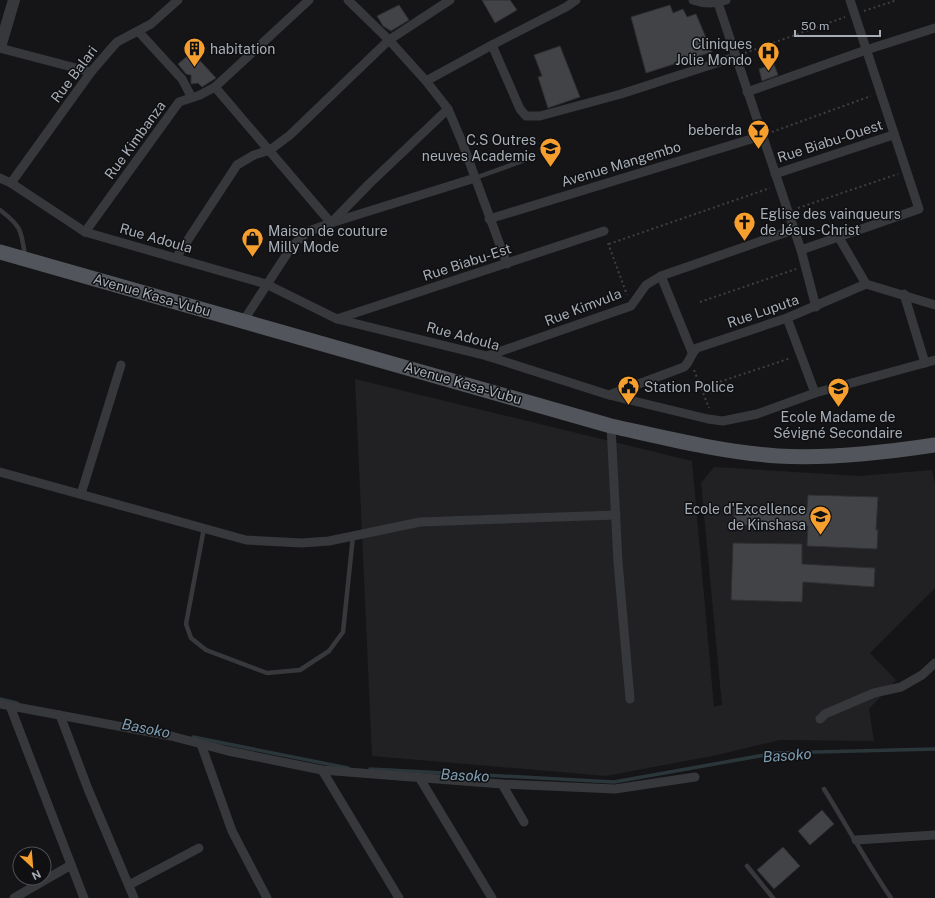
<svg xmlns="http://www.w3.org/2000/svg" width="935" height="898" viewBox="0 0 935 898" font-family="'Public Sans',sans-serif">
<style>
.built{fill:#212124}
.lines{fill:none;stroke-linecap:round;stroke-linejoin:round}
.stream{stroke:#2b363b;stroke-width:3.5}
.building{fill:#414347;stroke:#2f2f33}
.path{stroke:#3c3f43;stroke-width:2;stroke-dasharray:2 3;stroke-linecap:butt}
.service{stroke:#36383c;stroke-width:4.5}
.minor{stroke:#36383c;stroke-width:9}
.tertiary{stroke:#36383c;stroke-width:12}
.primary{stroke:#52555b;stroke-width:15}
.labels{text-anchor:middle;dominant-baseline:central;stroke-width:3;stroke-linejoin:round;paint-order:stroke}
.poi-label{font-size:14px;fill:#a7aeb7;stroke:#101012;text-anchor:end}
.street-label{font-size:14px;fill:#a7aeb7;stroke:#101012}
.water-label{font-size:15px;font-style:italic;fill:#7d9fb3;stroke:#101012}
</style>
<rect width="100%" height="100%" fill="#151517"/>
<polygon class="built" points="355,379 692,461 714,707 722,705 701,483 714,467 859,476 932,470 935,485 935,588 870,653 896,680 869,709 874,741 780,740 717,755 606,776 372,756"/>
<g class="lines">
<g class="stream">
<polyline points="0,699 17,703"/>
<polyline points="193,737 348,768"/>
<polyline points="370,769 614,782 776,753 935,749"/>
</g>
</g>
<g class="building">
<polygon points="482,0 510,0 517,10 495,23"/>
<polygon points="399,5 409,20 391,31 383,26 377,16"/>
<polygon points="670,5 673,13 683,9 687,17 696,14 712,52 646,73 631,17"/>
<polygon points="560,46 580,97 548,108 538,77 542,76 534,55"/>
<polygon points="192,52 216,78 202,87 198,83 191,84 191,75 186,74 178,64"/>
<polygon points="774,64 778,75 762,81 759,69"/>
<polygon points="808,495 878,497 876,530 878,530 877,549 807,546 808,526 734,525 734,506 807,508"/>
<polygon points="733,543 802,544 802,564 875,568 874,587 803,582 802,602 731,600"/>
<polygon points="822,810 834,824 810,845 798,831"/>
<polygon points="783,847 800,866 774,889 757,870"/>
</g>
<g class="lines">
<g class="path">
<polyline points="864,11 897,0"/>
<polyline points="745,53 845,17"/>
<polyline points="772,132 871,96"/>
<polyline points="798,208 898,174"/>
<polyline points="608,243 627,295"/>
<polyline points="609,244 770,188"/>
<polyline points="700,302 796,269"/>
<polyline points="694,370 709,408"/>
<polyline points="701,388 791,358"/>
</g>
<g class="service">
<polyline points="475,178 531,158"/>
<path d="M0 210C22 227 21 230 25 256"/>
<polyline points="204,528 186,624 191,638 206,650 267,673 300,670 329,651 343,632 353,536"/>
<path d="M824 789C847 826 867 863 891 898"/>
<polyline points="747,866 773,898"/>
</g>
<g class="minor">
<polyline points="348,0 389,40 426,81 448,109 462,142 507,264"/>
<path d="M693 0C704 4 715 4 726 0"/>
<polyline points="718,3 801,250 816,307"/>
<polyline points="138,31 182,79 191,96"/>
<polyline points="492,45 520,109 526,116 540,116 621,94 735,57"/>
<polyline points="0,48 91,72"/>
<polyline points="426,81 492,45 566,7 576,0"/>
<polyline points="215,87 331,223 475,178"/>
<polyline points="747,92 866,50 935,28"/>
<polyline points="775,174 893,135"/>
<polyline points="0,178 11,183 85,232 266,284 337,319 487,356 609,395 708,419 723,421 757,414 815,393 935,360"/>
<polyline points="11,183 91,72 109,51 117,42 151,24 178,0"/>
<polyline points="489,219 761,136"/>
<polyline points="85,232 179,102 200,95 215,87 309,0"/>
<polyline points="838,236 866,284"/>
<polyline points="801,250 919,209 850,0"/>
<polyline points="176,258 237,165 254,155 270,150 290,135 389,40 450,0"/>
<polyline points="661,276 692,352"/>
<polyline points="904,294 925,363"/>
<polyline points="787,318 815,393"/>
<polyline points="337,319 604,231"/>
<polyline points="244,320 292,246 309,231 331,223 369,184 448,109"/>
<polyline points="487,356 631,306 646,285 661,276 793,230"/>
<path d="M609 395 684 367C691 361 690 354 697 348L787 318 866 284 935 305"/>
<polyline points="611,426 618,562 630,699"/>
<polyline points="0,472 246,540 302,543 329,541 420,522 616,515"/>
<polyline points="81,494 121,365"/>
<polyline points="0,704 171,736 228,751 322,770 502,784 615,789 695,777"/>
<polyline points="10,706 84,898"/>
<polyline points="60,715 88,789 134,898"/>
<polyline points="820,719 825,714 874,693 901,687 922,675 935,663"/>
<polyline points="201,744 232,831 267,898"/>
<polyline points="322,770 399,898"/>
<polyline points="419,777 492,898"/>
<polyline points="502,784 524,822"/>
<polyline points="856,840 935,835"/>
<polyline points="129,885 199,848"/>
<polyline points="14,898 71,865"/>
</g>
<polyline class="tertiary" points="0,47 14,0"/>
<path class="primary" d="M0 252 611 426C666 438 721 452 778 456 830 459 883 453 935 445"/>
</g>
<defs>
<symbol id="building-pin" viewBox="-11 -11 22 30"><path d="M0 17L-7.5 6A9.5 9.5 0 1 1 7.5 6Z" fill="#f69e2e" stroke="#101012"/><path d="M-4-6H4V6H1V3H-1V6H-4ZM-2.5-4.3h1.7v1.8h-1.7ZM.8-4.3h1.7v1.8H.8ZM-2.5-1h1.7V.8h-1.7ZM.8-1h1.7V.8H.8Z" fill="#111"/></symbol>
<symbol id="hospital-pin" viewBox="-11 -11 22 30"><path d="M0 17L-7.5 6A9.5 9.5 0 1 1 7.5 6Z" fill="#f69e2e" stroke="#101012"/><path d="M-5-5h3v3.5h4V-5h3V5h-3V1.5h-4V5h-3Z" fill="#111"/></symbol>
<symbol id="bar-pin" viewBox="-11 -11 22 30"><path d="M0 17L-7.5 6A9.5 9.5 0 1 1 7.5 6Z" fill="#f69e2e" stroke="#101012"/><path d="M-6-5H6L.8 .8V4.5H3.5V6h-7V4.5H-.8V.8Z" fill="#111"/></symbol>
<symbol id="school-pin" viewBox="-11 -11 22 30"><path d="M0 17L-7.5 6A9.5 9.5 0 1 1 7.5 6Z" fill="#f69e2e" stroke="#101012"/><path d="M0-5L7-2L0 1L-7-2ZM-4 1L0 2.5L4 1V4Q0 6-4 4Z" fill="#111"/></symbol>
<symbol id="church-pin" viewBox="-11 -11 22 30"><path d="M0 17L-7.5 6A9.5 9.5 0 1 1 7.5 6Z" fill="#f69e2e" stroke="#101012"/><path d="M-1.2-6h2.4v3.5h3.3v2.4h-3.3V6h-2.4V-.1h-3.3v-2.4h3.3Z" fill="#111"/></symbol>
<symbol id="shop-pin" viewBox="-11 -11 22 30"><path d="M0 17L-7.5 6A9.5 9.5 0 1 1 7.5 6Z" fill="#f69e2e" stroke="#101012"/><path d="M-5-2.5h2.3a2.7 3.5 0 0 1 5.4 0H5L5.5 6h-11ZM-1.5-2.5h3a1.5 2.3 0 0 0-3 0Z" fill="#111"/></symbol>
<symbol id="civic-pin" viewBox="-11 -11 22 30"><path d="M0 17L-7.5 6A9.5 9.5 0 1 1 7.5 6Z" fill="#f69e2e" stroke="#101012"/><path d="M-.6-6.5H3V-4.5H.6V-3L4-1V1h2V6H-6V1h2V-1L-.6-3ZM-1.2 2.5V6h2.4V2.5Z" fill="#111"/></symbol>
</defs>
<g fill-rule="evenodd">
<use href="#building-pin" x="182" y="36" width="25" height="34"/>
<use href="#hospital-pin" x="756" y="40" width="25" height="34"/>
<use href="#bar-pin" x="746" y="118" width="25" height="34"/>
<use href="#school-pin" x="538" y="136" width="25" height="34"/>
<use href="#church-pin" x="732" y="210" width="25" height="34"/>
<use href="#shop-pin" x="240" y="226" width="25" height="34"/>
<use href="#civic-pin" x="616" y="374" width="25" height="34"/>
<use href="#school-pin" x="826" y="376" width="25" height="34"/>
<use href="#school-pin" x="808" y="504" width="25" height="34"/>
</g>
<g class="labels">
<g class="poi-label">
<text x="752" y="44">Cliniques<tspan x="752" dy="16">Jolie Mondo</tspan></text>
<text x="210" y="49" text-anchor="start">habitation</text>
<text x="742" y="130">beberda</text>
<text x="536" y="140">C.S Outres<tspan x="536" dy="16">neuves Academie</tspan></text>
<text x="760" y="214" text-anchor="start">Eglise des vainqueurs<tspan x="760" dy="16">de Jésus-Christ</tspan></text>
<text x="268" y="231" text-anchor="start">Maison de couture<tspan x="268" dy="16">Milly Mode</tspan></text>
<text x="644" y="387" text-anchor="start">Station Police</text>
<text x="838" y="417" text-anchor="middle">Ecole Madame de<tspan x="838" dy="16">Sévigné Secondaire</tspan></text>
<text x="806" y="509">Ecole d'Excellence<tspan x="806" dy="16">de Kinshasa</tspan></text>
</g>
<g class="street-label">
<text transform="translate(74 74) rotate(-53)">Rue Balari</text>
<text transform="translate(135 140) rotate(-54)">Rue Kimbanza</text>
<text transform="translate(830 141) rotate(-18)">Rue Biabu-Ouest</text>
<text transform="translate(621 164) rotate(-17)">Avenue Mangembo</text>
<text transform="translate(156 238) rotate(16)">Rue Adoula</text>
<text transform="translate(467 262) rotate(-18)">Rue Biabu-Est</text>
<text transform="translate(152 295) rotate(16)">Avenue Kasa-Vubu</text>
<text transform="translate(583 307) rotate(-21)">Rue Kimvula</text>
<text transform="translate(763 311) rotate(-19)">Rue Luputa</text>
<text transform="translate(463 336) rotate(15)">Rue Adoula</text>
<text transform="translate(463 383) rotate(16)">Avenue Kasa-Vubu</text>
</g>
<g class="water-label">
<text transform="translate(146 728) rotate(11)">Basoko</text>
<text transform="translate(787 755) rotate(-4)">Basoko</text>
<text transform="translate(465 775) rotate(3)">Basoko</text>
</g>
</g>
<g transform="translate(32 866) rotate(154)"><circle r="19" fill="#101012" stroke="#4c4f54"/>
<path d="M0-3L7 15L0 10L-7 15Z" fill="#f69e2e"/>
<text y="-6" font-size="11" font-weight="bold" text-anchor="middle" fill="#a7aeb7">N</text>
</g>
<path d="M795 30v6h85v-6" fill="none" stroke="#a7aeb7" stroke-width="2"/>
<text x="801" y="30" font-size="12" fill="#a7aeb7" stroke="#101012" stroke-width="3" paint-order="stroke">50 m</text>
</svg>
